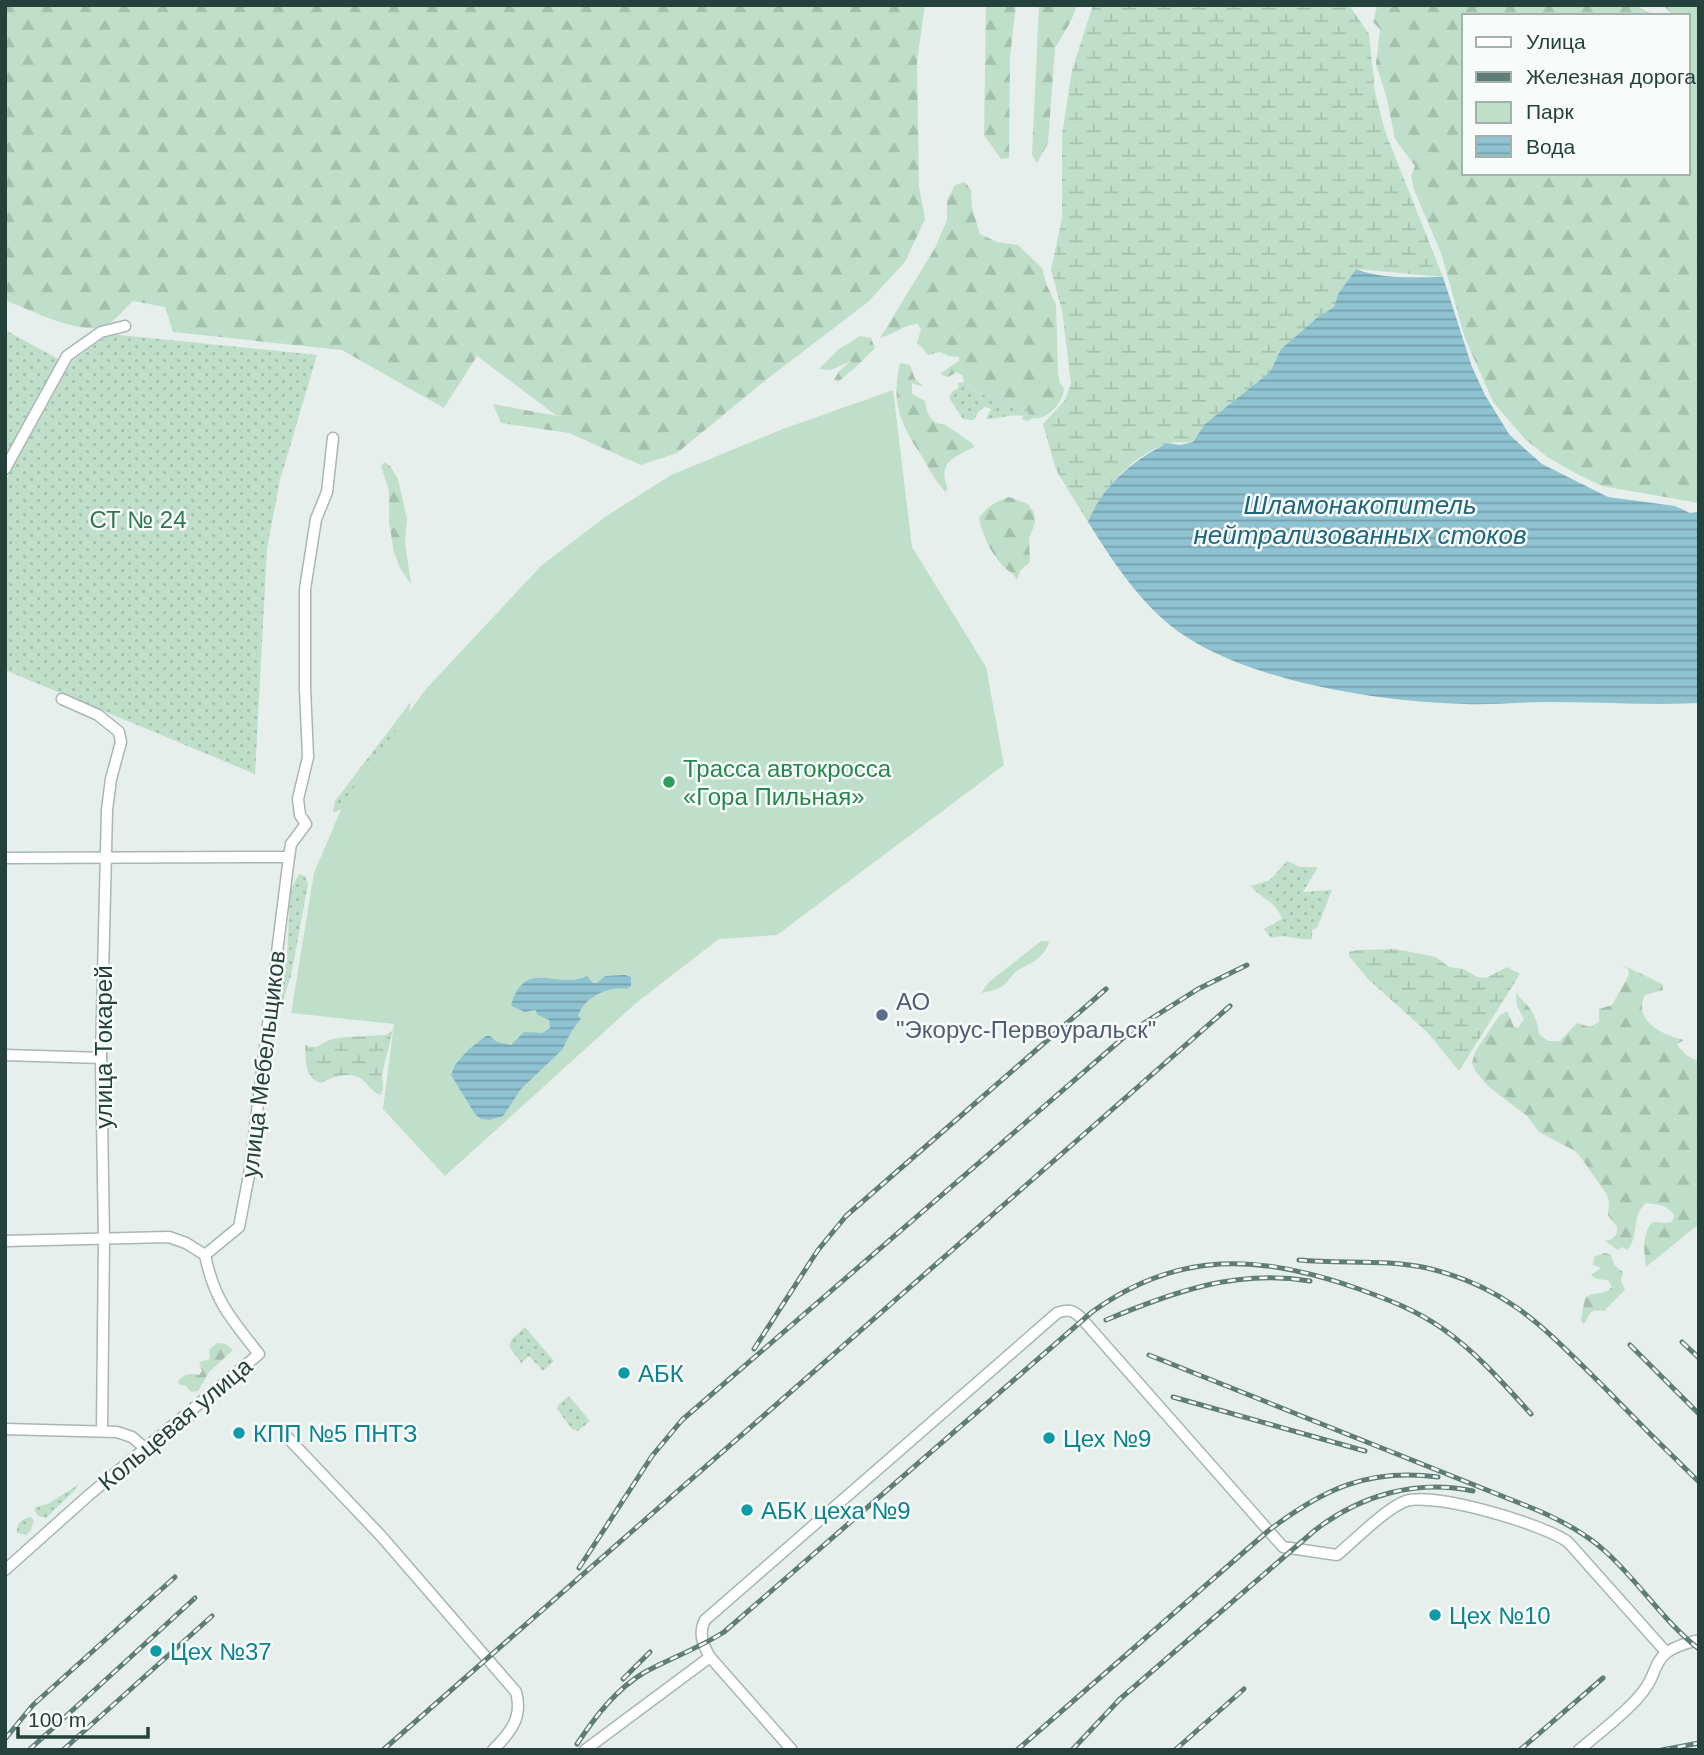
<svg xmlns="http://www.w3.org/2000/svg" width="1704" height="1755" viewBox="0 0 1704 1755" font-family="Helvetica,sans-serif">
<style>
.grass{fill:url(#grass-dots)}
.forest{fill:url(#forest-firs)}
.wetland{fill:url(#wetland-marsh)}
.park{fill:#c0dfca}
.water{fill:url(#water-rules)}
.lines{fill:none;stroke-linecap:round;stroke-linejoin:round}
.minor-casing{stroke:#a8b7b3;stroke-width:13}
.minor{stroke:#fff;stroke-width:10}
.rail-casing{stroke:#607c76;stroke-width:5}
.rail{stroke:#f7fbf9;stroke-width:2.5;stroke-dasharray:8;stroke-linecap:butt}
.leisure-dot{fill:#2e9e5b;stroke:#f7fbf9;stroke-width:2.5}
.service-dot{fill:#5c6f8a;stroke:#f7fbf9;stroke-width:2.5}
.culture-dot{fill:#0f9aa8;stroke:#f7fbf9;stroke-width:2.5}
.labels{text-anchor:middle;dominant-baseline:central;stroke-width:5;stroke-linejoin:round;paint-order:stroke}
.park-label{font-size:24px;fill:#307750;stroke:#f7fbf9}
.leisure-label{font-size:24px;fill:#27864d;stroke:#f7fbf9;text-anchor:start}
.service-label{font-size:24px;fill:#4e5e75;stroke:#f7fbf9;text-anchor:start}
.street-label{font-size:24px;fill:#25413b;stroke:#f7fbf9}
.culture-label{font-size:24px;fill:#0d838f;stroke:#f7fbf9;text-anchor:start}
.water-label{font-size:26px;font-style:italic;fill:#1f667c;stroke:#f7fbf9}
</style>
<defs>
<pattern id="grass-dots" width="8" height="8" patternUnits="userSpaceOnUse" patternTransform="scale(1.75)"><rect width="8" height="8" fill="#c0dfca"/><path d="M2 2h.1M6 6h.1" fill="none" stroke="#a5c1ae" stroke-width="1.8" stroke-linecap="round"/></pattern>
<pattern id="forest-firs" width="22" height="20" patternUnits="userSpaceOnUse" patternTransform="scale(1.75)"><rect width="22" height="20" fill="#c0dfca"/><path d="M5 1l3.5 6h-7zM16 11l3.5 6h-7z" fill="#a5c1ae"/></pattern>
<pattern id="wetland-marsh" width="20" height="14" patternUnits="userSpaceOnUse" patternTransform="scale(1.75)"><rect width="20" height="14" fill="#c0dfca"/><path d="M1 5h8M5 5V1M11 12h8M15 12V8" fill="none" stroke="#a5c1ae"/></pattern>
<pattern id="water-rules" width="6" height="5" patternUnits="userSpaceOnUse" patternTransform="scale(1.75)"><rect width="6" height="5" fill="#90c3d1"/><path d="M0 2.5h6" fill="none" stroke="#75a0ab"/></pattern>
</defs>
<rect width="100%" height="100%" fill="#e6efeb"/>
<g class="grass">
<polygon points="5,330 58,359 5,457"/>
<polygon points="110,334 317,355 280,480 267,548 255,774 5,670 5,482 72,361"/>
<path d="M964 382C988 400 998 401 1026 410L1032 418 1028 421 1022 419 1023 416C1015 413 997 419 986 419L991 409 985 407 978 412 974 420 963 419 949 398 952 392 958 388V383Z"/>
<polygon points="410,703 408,733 343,808 333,813 335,801"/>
<path d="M1287 861 1300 867H1318L1303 892 1332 890 1317 928 1312 930V939C1297 941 1286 933 1271 938L1264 929 1282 919C1277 902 1261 899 1251 886L1270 880Z"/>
<polygon points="299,874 305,876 308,884 291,976 279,1012 273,1042 276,998 287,959 290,891"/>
<polygon points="525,1327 554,1361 543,1371 529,1356 521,1363 509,1346 512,1339"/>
<polygon points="569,1396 590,1421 578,1431 572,1429 557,1409 559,1404"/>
<polygon points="195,1416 196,1420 114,1487 110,1485"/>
<polygon points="78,1485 76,1489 46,1518 38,1516 34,1510 36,1507 48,1504"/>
<path d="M31 1517 34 1521 30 1531 26 1535 17 1533C16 1523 22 1519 31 1517Z"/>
</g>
<g class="forest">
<path d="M5 5H925L917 61 919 187 925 219 905 262 868 302 767 379 677 453 641 465 569 433 501 423 493 404 557 416 477 356 444 408 342 350 173 332 165 307 133 301C124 309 115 322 104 326 81 336 28 309 5 300Z"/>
<polygon points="986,5 1016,5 1010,56 1009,158 1001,159 984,135"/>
<polygon points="1039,5 1077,5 1071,21 1055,48 1048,143 1037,163 1032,155"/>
<polygon points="1382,5 1635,5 1656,16 1464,16 1464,173 1688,173 1688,16 1674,16 1663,5 1699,5 1699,503 1602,486 1575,473 1546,456 1525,439 1493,402 1465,338 1441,253 1414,190 1411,176 1415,166 1395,139 1387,99 1376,64 1380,29 1373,22 1377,7"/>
<path d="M965 182 971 190 972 208 980 234 997 242 1018 245 1042 268 1047 286 1056 304 1058 373 1060 383 1064 388C1064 402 1046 422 1032 418L1026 410C998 401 989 400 964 382L963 376 957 372 948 377 942 375 941 373 959 361V357L948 356 940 352 928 355 917 342 921 330 918 324C902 325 895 334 880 338L935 248 947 220V200L955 185Z"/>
<polygon points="860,336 871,338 875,348 858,365 838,382 834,380 839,371 851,361 831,370 819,369 839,349"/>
<path d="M900 363 910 365 915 379 924 387 912 383V394L925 401C927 412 930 425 944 424L972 443 974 447C953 458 937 462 948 489L945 492C936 481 928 468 921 455 900 423 891 402 900 363Z"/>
<polygon points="385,462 391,467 398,479 407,519 405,543 411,584 400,568 394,552 389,522 389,491 381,466"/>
<path d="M1009 497 1028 504 1034 513 1035 523 1029 539 1030 562 1020 571 1017 580C1013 572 1007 571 1001 564 991 552 982 535 979 518 987 507 996 501 1009 497Z"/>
<path d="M1041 941H1049C1046 957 1031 963 1018 970 1013 973 1011 978 1007 982 1000 990 991 991 981 993L989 982Z"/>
<path d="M1621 964 1662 984 1663 990 1645 995C1632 1021 1663 1035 1684 1040L1677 1044C1682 1052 1689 1058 1699 1061V1224L1646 1267C1644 1250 1642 1238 1651 1223 1658 1220 1665 1225 1672 1222L1674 1215C1667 1205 1658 1204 1646 1203 1630 1216 1640 1237 1627 1250L1622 1247 1618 1250 1605 1241 1612 1239 1617 1233V1227L1608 1215 1609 1202 1607 1195 1582 1159 1575 1151 1539 1132 1527 1116 1489 1087 1476 1072 1472 1063 1475 1052 1499 1016 1507 1011 1514 1027 1518 1028 1524 1019 1517 1006 1516 993C1530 1009 1536 1012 1539 1034L1548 1041H1560L1577 1023 1590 1027 1599 1022V1009L1612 1005 1629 975 1628 969Z"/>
<path d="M1605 1253 1611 1255 1614 1265 1623 1272 1621 1281 1625 1290 1604 1311C1585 1308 1592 1317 1583 1324L1581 1319 1585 1298C1592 1291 1604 1296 1612 1287L1608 1280 1597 1279 1591 1275 1601 1268 1593 1265 1594 1257Z"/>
<path d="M217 1343 226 1344 233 1350 209 1372 198 1391 191 1392 186 1386 179 1384 178 1381C185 1374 190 1373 199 1375L202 1371 199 1362 210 1359 209 1350Z"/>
</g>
<g class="wetland">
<path d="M1093 5H1349L1369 34 1375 92 1385 131 1443 277 1356 269 1338 294 1334 307 1318 317 1281 349 1270 372 1205 424 1193 442C1184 443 1173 441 1165 444 1130 458 1102 489 1088 522L1056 470 1043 424 1065 400 1071 384 1062 310 1051 270 1062 218V135L1072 70Z"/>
<polygon points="1395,949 1436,957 1449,967 1464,969 1477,977 1486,978 1507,967 1520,974 1459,1071 1428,1033 1368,979 1349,956 1349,952 1358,950"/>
<path d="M393 1030 382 1074 383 1088 381 1095C372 1092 370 1087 364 1081 353 1070 333 1076 321 1083 304 1077 306 1061 305 1045 320 1050 317 1045 330 1040 340 1036 374 1036 386 1035Z"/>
</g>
<polygon class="park" points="893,390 912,547 986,667 1004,765 777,935 719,939 636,1003 445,1176 383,1109 394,1024 291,1013 314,873 345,800 426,689 541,566 605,517 671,475 783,429"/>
<g class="water">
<path d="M1356 269C1383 280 1415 277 1443 277L1472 367 1485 395 1509 434 1525 449 1542 464 1608 497 1675 506 1690 513 1699 512V703C1647 705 1596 702 1545 702 1518 702 1491 705 1465 704 1381 702 1259 683 1188 638 1145 611 1115 565 1088 522 1103 485 1131 462 1167 443L1180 445 1193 442 1205 424 1270 372 1281 349 1318 317 1334 307 1338 294Z"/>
<path d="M625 975 631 977V986L627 989C608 986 584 997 578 1016L581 1018 571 1032 562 1050 521 1089 503 1116 490 1120 481 1119 475 1114 451 1075 455 1065 468 1050 486 1036H490L497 1042 511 1045 524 1032 542 1033 550 1028 549 1020 538 1015 535 1010 525 1012 511 1006C525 956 557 991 587 976L593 983H597L605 976Z"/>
</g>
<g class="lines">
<defs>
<g id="minor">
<polyline points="5,469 67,356 101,332 125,326"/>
<polyline points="62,699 98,715 119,732 121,742 111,779 107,810 101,1058 104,1239 102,1430"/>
<polyline points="5,858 289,857"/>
<polyline points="5,1055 101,1058"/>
<polyline points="5,1241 169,1237 186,1243 205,1255"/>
<polyline points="205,1255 239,1227 249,1175 289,857 291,844 306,824 300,815 298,799 308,757 305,688 305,589 316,519 327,492 333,438"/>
<polyline points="5,1429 117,1432 132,1437 146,1449"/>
<path d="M287 1437 382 1537 516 1692C523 1717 511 1732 493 1750"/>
<path d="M5 1570 89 1495 259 1354C231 1319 214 1300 205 1255"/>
<polyline points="585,1750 710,1657"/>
<path d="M792 1750 710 1657C703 1645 698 1633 705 1620L1057 1313C1069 1308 1075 1311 1083 1320L1283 1547 1337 1555C1354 1541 1386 1508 1406 1501 1435 1492 1543 1524 1568 1542L1666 1652"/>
<path d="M1579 1750C1598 1734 1619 1718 1636 1700 1666 1669 1643 1653 1699 1640"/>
</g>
</defs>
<use href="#minor" class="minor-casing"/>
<use href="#minor" class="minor"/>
<defs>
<g id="rail">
<path d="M1299 1260C1342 1264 1385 1259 1427 1268 1508 1287 1545 1329 1601 1384 1633 1417 1666 1450 1699 1482"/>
<path d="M1106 1320C1173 1292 1236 1269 1310 1281"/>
<polyline points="1682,1342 1699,1358"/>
<polyline points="1630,1345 1699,1414"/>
<polyline points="754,1349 818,1250 846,1216 1106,989"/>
<path d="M1149 1355 1527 1506C1555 1517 1583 1531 1606 1552 1639 1582 1663 1621 1699 1649"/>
<polyline points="1173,1397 1365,1451"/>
<polyline points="579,1568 652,1456 682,1420 1130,1032 1198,989 1247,965"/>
<polyline points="623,1679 650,1652"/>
<polyline points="5,1739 33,1705 175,1577"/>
<path d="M577 1744C595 1717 616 1689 645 1672 671 1658 699 1648 724 1632L1092 1312C1178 1250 1259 1254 1356 1288 1387 1299 1416 1310 1443 1329 1476 1352 1504 1384 1531 1414"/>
<polyline points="29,1750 195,1598"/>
<polyline points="63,1750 212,1616"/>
<polyline points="383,1750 1230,1006"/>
<path d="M1017 1750 1268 1531C1323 1489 1368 1468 1438 1477"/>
<path d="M1072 1750 1120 1699 1314 1531C1360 1495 1416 1479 1473 1491"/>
<polyline points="1175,1750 1244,1689"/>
<polyline points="1520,1750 1603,1678"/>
<polyline points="1662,1750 1699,1743"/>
</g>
</defs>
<use href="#rail" class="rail-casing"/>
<use href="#rail" class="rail"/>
</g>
<circle class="leisure-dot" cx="669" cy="782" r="7"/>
<circle class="service-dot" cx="882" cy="1015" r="7"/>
<g class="culture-dot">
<circle cx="624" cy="1373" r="7"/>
<circle cx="239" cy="1433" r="7"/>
<circle cx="1049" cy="1438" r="7"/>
<circle cx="747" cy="1510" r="7"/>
<circle cx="1435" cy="1615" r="7"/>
<circle cx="156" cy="1651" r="7"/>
</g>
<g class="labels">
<g class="park-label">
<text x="138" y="519">СТ № 24</text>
</g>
<g class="leisure-label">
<text x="683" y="768">Трасса автокросса<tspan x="683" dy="28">«Гора Пильная»</tspan></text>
</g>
<g class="service-label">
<text x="896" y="1001">АО<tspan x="896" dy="28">"Экорус-Первоуральск"</tspan></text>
</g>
<g class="street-label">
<text transform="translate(103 1047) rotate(-90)">улица Токарей</text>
<text transform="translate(263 1064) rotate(-83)">улица Мебельщиков</text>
<text transform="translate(175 1424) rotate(-40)">Кольцевая улица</text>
</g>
<g class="culture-label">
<text x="638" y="1373">АБК</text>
<text x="253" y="1433">КПП №5 ПНТЗ</text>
<text x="1063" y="1438">Цех №9</text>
<text x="761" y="1510">АБК цеха №9</text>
<text x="1449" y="1615">Цех №10</text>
<text x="170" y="1651">Цех №37</text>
</g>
<g class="water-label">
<text x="1360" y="505">Шламонакопитель<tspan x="1360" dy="30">нейтрализованных стоков</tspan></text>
</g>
</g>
<rect width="1704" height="1755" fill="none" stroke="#25413b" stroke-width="14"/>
<rect x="1462" y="14" width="228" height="161" fill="#f7fbf9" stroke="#a3b1ad" stroke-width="2"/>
<rect x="1476" y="37" width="35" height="10" fill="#ffffff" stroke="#a3b1ad" stroke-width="2"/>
<text x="1526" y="49" font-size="21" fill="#25413b">Улица</text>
<rect x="1476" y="72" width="35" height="10" fill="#607c76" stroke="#a3b1ad" stroke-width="2"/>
<text x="1526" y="84" font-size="21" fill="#25413b">Железная дорога</text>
<rect x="1476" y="102" width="35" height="21" fill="#c0dfca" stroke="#a3b1ad" stroke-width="2"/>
<text x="1526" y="119" font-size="21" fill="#25413b">Парк</text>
<rect x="1476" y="136" width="35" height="21" fill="url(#water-rules)" stroke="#a3b1ad" stroke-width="2"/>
<text x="1526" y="154" font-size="21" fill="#25413b">Вода</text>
<path d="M18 1727v10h130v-10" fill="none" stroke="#25413b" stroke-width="3.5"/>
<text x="28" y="1727" font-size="21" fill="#25413b" stroke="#f7fbf9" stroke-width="5" paint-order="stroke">100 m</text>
</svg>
